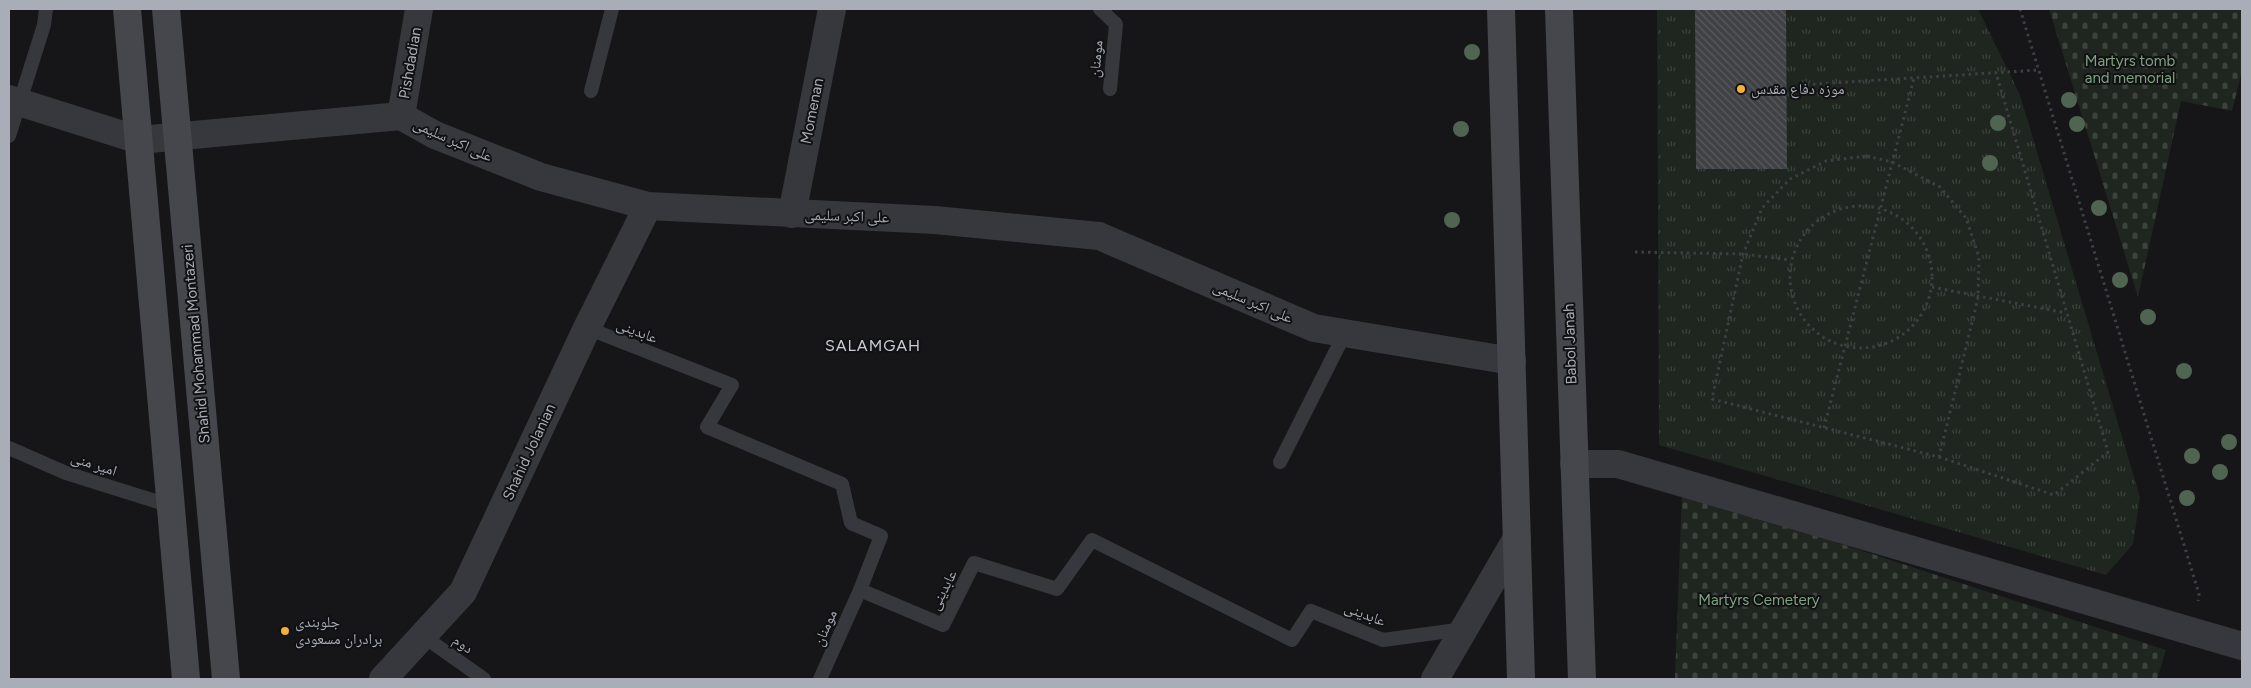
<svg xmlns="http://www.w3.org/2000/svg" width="2251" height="688" viewBox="0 0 2251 688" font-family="Figtree,'Noto Naskh Arabic',sans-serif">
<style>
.grass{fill:url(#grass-tufts)}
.cemetery{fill:url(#cemetery-stones)}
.building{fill:url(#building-back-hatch)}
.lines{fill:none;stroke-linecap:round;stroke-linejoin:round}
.path{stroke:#3d3f44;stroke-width:3;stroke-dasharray:2.5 4;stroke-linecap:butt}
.lane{stroke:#37383d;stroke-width:14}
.street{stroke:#37383d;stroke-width:28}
.secondary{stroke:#45474d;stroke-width:28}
.tree{fill:#506452}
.poi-dot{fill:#f2b134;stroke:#111113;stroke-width:2}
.labels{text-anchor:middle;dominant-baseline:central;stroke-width:4;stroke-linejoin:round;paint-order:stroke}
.street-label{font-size:15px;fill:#a8adb8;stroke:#111113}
.park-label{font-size:15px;fill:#7fa381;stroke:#111113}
.poi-label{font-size:15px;fill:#a8adb8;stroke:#111113;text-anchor:start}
.neighbourhood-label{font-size:16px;letter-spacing:1px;fill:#c9ccd4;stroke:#111113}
</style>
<defs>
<pattern id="grass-tufts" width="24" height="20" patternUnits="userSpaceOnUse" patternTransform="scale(1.25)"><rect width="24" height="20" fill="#1e261f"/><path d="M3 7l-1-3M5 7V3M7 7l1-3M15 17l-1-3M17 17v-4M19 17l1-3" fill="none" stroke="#3c433d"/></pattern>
<pattern id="cemetery-stones" width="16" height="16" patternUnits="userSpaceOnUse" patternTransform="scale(1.25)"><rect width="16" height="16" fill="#1e261f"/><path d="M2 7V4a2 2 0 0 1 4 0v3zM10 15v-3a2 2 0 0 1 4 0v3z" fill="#3c433d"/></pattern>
<pattern id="building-back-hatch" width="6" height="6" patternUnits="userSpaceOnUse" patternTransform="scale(1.25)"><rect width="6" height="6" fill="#404145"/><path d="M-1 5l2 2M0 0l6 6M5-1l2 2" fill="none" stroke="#595a5e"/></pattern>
</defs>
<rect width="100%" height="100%" fill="#161618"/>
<polygon class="grass" points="1657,9 1978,9 2020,95 2140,497 2133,544 2106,575 1659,445"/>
<g class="cemetery">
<polygon points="2049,9 2242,9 2242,71 2232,111 2181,101 2138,297"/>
<polygon points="1682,492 2166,650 2157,679 1675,679"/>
</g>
<polygon class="building" points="1695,9 1786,9 1787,169 1696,169"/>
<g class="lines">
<g class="path">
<polyline points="2020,9 2199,594 2198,601"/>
<polyline points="1800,85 2039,70"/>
<polygon points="1867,156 1892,162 1940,187 1966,218 1979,257 1978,298 1939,457 1712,399 1743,254 1762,208 1790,179 1826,161"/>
<circle cx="1861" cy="277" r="71"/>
<polyline points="1635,252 1743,254 1791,260"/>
<polyline points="1932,287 2066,313"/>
<polyline points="1824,428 1914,78"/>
<polyline points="1939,457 2054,495 2108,452 1996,73"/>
</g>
<g class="lane">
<polyline points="1100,9 1116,24 1110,89"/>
<polyline points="591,91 612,9"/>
<polyline points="9,136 44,25 46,9"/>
<polyline points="587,328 732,385 707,427 842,484 851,523 881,536 860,590 943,625 974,563 1057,589 1092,540 1292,640 1311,611 1383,640 1464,629"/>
<polyline points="9,448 66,473 171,506"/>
<polyline points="1280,462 1345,333"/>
<polyline points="423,636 484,679"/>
<polyline points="820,679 860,590"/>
</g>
<g class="street">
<polyline points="9,99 139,140 401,116 435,135 541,177 648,206 935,220 1099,236 1314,328 1512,361"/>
<polyline points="401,116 419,9"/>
<polyline points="792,214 832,9"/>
<polyline points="1574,464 1618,464 2242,646"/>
<polyline points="383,679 463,592 587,328 648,206"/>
<polyline points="1435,679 1517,538"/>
</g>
<g class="secondary">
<polyline points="127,9 186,679"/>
<polyline points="166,9 226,679"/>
<polyline points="1501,9 1521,679"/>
<polyline points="1559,9 1582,679"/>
</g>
</g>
<g class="tree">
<circle cx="1472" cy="52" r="8"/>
<circle cx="2069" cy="100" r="8"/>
<circle cx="1998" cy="123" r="8"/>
<circle cx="2077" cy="124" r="8"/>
<circle cx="1461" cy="129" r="8"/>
<circle cx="1990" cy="163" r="8"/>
<circle cx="2099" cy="208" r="8"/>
<circle cx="1452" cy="220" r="8"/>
<circle cx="2120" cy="280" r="8"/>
<circle cx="2148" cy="317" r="8"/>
<circle cx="2184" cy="371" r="8"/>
<circle cx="2229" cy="442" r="8"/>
<circle cx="2192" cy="456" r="8"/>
<circle cx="2220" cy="472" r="8"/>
<circle cx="2187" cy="498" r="8"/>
</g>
<g class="poi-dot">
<circle cx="1741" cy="89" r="5"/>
<circle cx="285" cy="631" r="5"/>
</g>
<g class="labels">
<g class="street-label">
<text transform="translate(1096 59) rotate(-85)">مومنان</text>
<text transform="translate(410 63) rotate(-80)">Pishdadian</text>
<text transform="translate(812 111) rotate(-79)">Momenan</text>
<text transform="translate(453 140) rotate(24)">علی اکبر سلیمی</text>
<text transform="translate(847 216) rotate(2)">علی اکبر سلیمی</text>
<text transform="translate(1253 302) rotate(23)">علی اکبر سلیمی</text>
<text transform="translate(637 331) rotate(21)">عابدینی</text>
<text transform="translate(196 344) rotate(-95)">Shahid Mohammad Montazeri</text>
<text transform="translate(1570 344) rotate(-92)">Babol Janah</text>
<text transform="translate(529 452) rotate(-65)">Shahid Jolanian</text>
<text transform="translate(94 464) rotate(18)">امیر منی</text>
<text transform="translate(943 590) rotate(-63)">عابدینی</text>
<text transform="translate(1365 614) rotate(21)">عابدینی</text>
<text transform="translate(825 628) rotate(-66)">مومنان</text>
<text transform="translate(463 644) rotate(35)">دوم</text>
</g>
<g class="park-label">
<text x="2130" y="61">Martyrs tomb<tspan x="2130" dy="17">and memorial</tspan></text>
<text x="1759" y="600">Martyrs Cemetery</text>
</g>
<g class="poi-label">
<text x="1751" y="89">موزه دفاع مقدس</text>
<text x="295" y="622">جلوبندی<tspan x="295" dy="17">برادران مسعودی</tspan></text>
</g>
<g class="neighbourhood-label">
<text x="873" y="345">SALAMGAH</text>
</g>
</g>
<rect width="2251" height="688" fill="none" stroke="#a8adb8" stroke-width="20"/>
</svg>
